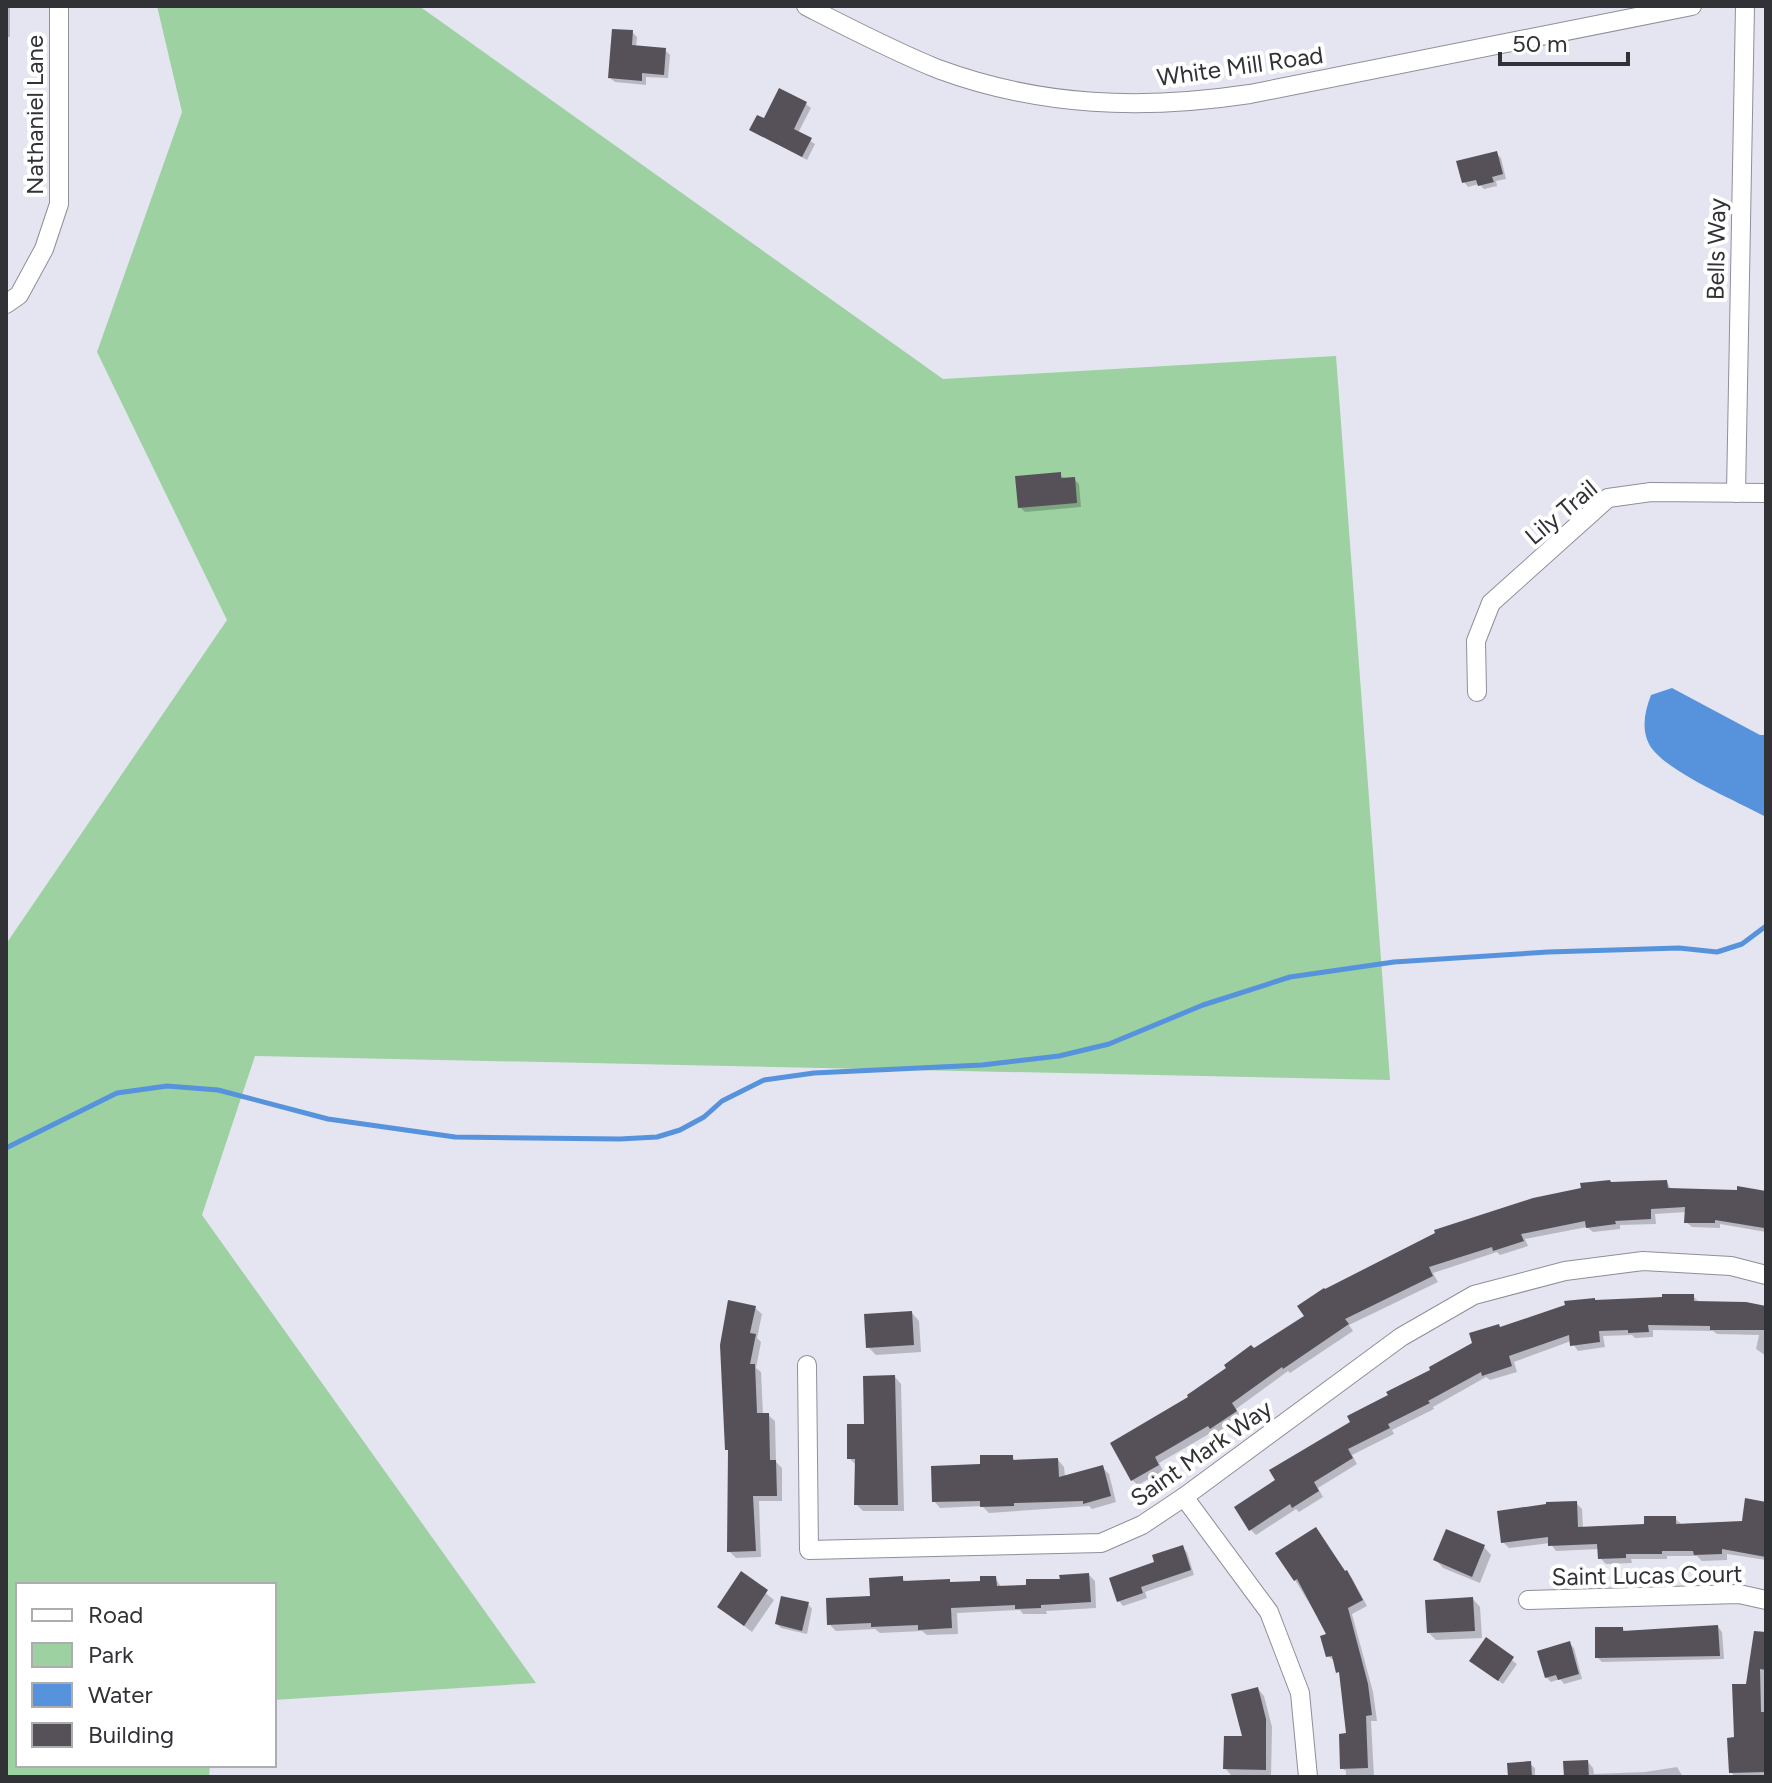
<svg xmlns="http://www.w3.org/2000/svg" width="1772" height="1783" viewBox="0 0 1772 1783" font-family="Figtree,sans-serif">
<style>
.green{fill:#9dd1a1}
.water{fill:#5793dc}
.shadow{fill:#0003}
.lines{fill:none;stroke-linecap:round;stroke-linejoin:round}
.stream{stroke:#5793dc;stroke-width:5}
.building{fill:#565159}
.street-casing{stroke:#8e8f99;stroke-width:20}
.street{stroke:#fff;stroke-width:18}
.labels{text-anchor:middle;dominant-baseline:central;stroke-width:8;stroke-linejoin:round;paint-order:stroke}
.street-label{font-size:24px;fill:#313236;stroke:#fff}
</style>
<rect width="100%" height="100%" fill="#e4e5f0"/>
<polygon class="green" points="157,6 419,6 943,379 1336,356 1390,1080 255,1056 202,1215 536,1683 274,1700 274,1585 18,1585 18,1765 210,1765 209,1777 6,1777 6,944 227,620 97,352 182,112"/>
<path class="water" d="M1672 688 1760 735H1766V817C1739 802 1662 770 1649 744 1641 728 1645 711 1651 695Z"/>
<g class="shadow">
<rect x="6" y="6" width="4" height="31"/>
<polygon points="632,32 637,37 636,48 665,50 670,55 668,78 646,77 646,85 615,82 610,78"/>
<polygon points="806,104 811,108 798,133 815,144 807,160 752,130 765,121"/>
<polygon points="1496,153 1501,158 1506,179 1496,181 1497,186 1484,189 1479,184 1468,187 1464,182"/>
<polygon points="1060,474 1065,480 1074,479 1079,484 1081,507 1025,512 1020,507"/>
<polygon points="1667,1182 1672,1191 1739,1192 1739,1189 1766,1193 1766,1232 1720,1224 1720,1228 1692,1227 1686,1222 1686,1212 1655,1214 1656,1224 1620,1225 1620,1229 1593,1232 1587,1227 1525,1239 1528,1246 1500,1255 1497,1252 1433,1273 1438,1282 1349,1325 1353,1331 1290,1373 1288,1371 1236,1409 1241,1417 1217,1434 1214,1431 1159,1463 1163,1471 1138,1485 1132,1480 1191,1398 1254,1350 1307,1316 1612,1184"/>
<polygon points="1693,1296 1700,1303 1766,1308 1766,1356 1756,1349 1759,1335 1717,1334 1713,1331 1653,1330 1653,1337 1635,1338 1632,1335 1603,1336 1605,1347 1578,1351 1571,1341 1514,1362 1517,1372 1490,1380 1486,1377 1433,1407 1434,1409 1392,1430 1394,1434 1352,1455 1357,1464 1318,1488 1323,1497 1299,1512 1296,1509 1256,1535 1250,1529 1278,1481 1352,1423 1502,1329 1597,1302"/>
<polygon points="755,1308 762,1314 757,1338 761,1342 756,1368 761,1372 763,1415 768,1415 775,1421 776,1462 782,1468 782,1501 759,1501 761,1557 736,1558 729,1551 730,1452 727,1449"/>
<polygon points="912,1313 919,1321 921,1352 876,1355 868,1347"/>
<polygon points="895,1377 901,1384 904,1511 863,1511 856,1504 857,1466 849,1458"/>
<polygon points="1012,1457 1017,1462 1058,1460 1064,1467 1065,1477 1102,1467 1109,1474 1116,1502 1092,1509 1089,1506 989,1513 982,1506 940,1508 934,1501 982,1466"/>
<polygon points="1576,1503 1582,1509 1583,1529 1646,1525 1675,1518 1681,1524 1743,1523 1766,1506 1766,1560 1727,1554 1727,1560 1702,1561 1697,1556 1667,1556 1667,1559 1631,1559 1632,1563 1606,1564 1600,1558 1599,1549 1556,1551 1550,1543 1509,1548 1503,1542"/>
<polygon points="1315,1529 1346,1572 1352,1578 1367,1606 1352,1614 1373,1692 1377,1721 1371,1721 1374,1777 1346,1777 1346,1771 1342,1768 1348,1735 1341,1675 1336,1662 1328,1656 1329,1635 1295,1580"/>
<polygon points="1182,1547 1187,1552 1194,1575 1145,1592 1147,1598 1123,1606 1119,1601 1157,1564"/>
<polygon points="1484,1547 1491,1555 1480,1583 1443,1568 1436,1560"/>
<polygon points="742,1574 774,1600 752,1632 719,1607"/>
<polygon points="1089,1575 1095,1581 1096,1608 1046,1611 1047,1614 1023,1614 1020,1610 957,1613 958,1634 927,1635 922,1631 880,1633 875,1629 836,1631 829,1624 902,1578 907,1583 949,1581 953,1584 983,1583 995,1578 1002,1588"/>
<polygon points="1473,1599 1480,1607 1482,1638 1436,1640 1429,1633"/>
<polygon points="808,1604 812,1609 807,1634 781,1628 777,1624"/>
<polygon points="1718,1627 1722,1632 1724,1659 1602,1662 1597,1657 1623,1629 1626,1632"/>
<polygon points="1766,1635 1766,1777 1735,1777 1731,1772 1748,1686"/>
<polygon points="1486,1640 1517,1664 1503,1684 1476,1665"/>
<polygon points="1570,1644 1574,1648 1582,1679 1564,1684 1560,1679 1551,1682 1546,1677"/>
<polygon points="1258,1689 1264,1696 1272,1727 1271,1777 1240,1777 1240,1775 1231,1775 1225,1768 1244,1738"/>
<polygon points="1588,1762 1593,1768 1594,1774 1645,1772 1677,1767 1683,1777 1566,1777"/>
<polygon points="1530,1764 1535,1768 1535,1777 1510,1777"/>
</g>
<g class="lines">
<polyline class="stream" points="6,1148 117,1093 167,1086 218,1090 328,1119 455,1137 620,1139 657,1137 680,1130 704,1117 722,1101 764,1080 814,1073 982,1065 1059,1056 1109,1044 1203,1005 1290,977 1394,962 1548,952 1679,948 1717,952 1742,944 1766,926"/>
</g>
<g class="building">
<polygon points="612,29 633,30 632,45 666,48 664,75 642,73 642,81 608,78"/>
<polygon points="779,88 807,102 794,129 812,138 802,157 749,130 757,115 764,118"/>
<polygon points="1497,151 1503,174 1492,177 1494,182 1478,186 1476,180 1462,183 1456,161"/>
<polygon points="1061,472 1061,478 1075,477 1077,503 1018,508 1015,476"/>
<polygon points="1610,1180 1611,1182 1667,1180 1668,1188 1737,1190 1737,1186 1766,1191 1764,1228 1715,1220 1715,1223 1684,1223 1685,1207 1651,1209 1651,1219 1615,1221 1616,1224 1586,1228 1585,1221 1521,1234 1524,1241 1493,1251 1492,1247 1429,1267 1433,1276 1345,1319 1349,1324 1283,1369 1282,1367 1232,1403 1237,1411 1210,1429 1208,1426 1155,1457 1159,1465 1131,1481 1110,1443 1188,1397 1187,1395 1226,1368 1224,1365 1251,1345 1254,1348 1304,1316 1297,1306 1324,1288 1325,1289 1435,1233 1434,1230 1533,1198 1581,1188 1580,1183"/>
<polygon points="1662,1294 1694,1294 1694,1301 1746,1302 1766,1306 1766,1330 1710,1330 1710,1326 1648,1325 1649,1332 1628,1333 1628,1330 1599,1331 1600,1342 1570,1346 1569,1335 1509,1356 1512,1366 1482,1376 1481,1372 1428,1401 1430,1403 1388,1424 1390,1428 1348,1449 1353,1458 1314,1482 1319,1491 1292,1508 1290,1504 1249,1531 1234,1507 1275,1480 1269,1470 1350,1422 1347,1416 1388,1395 1386,1392 1430,1370 1429,1367 1472,1343 1469,1333 1499,1324 1500,1327 1565,1305 1564,1301 1595,1298 1595,1300 1662,1297"/>
<polygon points="728,1300 756,1306 750,1333 756,1334 750,1364 755,1364 757,1413 769,1413 770,1460 776,1460 777,1496 753,1496 756,1551 727,1552 728,1450 725,1450 720,1345"/>
<polygon points="912,1311 914,1345 866,1348 864,1314"/>
<polygon points="895,1375 898,1505 854,1505 855,1459 847,1459 847,1424 864,1424 863,1376"/>
<polygon points="980,1455 1013,1455 1013,1460 1058,1458 1059,1477 1103,1465 1111,1496 1083,1504 1083,1501 1014,1503 1014,1506 980,1507 980,1501 932,1502 931,1466 980,1464"/>
<polygon points="1745,1498 1766,1502 1766,1557 1722,1549 1722,1554 1694,1555 1693,1551 1662,1551 1662,1554 1626,1554 1626,1558 1598,1559 1597,1544 1548,1546 1548,1537 1501,1543 1497,1511 1546,1504 1546,1502 1577,1501 1578,1527 1644,1524 1644,1516 1676,1516 1676,1524 1742,1521"/>
<polygon points="1316,1527 1345,1571 1347,1570 1363,1600 1348,1608 1368,1684 1372,1715 1366,1716 1368,1768 1340,1769 1339,1734 1346,1733 1339,1672 1336,1673 1332,1656 1326,1657 1320,1636 1326,1634 1297,1579 1294,1581 1275,1553"/>
<polygon points="1446,1529 1485,1545 1472,1577 1433,1560"/>
<polygon points="1183,1545 1191,1570 1141,1587 1143,1593 1117,1602 1109,1578 1154,1562 1152,1555"/>
<polygon points="741,1571 768,1590 744,1626 717,1607"/>
<polygon points="1089,1573 1091,1602 1041,1605 1041,1608 1015,1609 1015,1605 951,1608 952,1628 918,1630 918,1625 871,1627 871,1623 827,1625 826,1598 870,1596 869,1578 903,1576 903,1581 950,1579 950,1582 980,1581 980,1576 996,1576 997,1586 1026,1585 1026,1579 1060,1579 1059,1575"/>
<polygon points="781,1596 809,1602 802,1631 775,1624"/>
<polygon points="1473,1597 1475,1631 1427,1633 1425,1600"/>
<polygon points="1718,1625 1720,1656 1595,1658 1595,1627 1623,1627 1623,1631"/>
<polygon points="1754,1631 1766,1632 1766,1670 1760,1669 1761,1712 1766,1712 1766,1772 1729,1773 1727,1738 1734,1737 1732,1684 1746,1684"/>
<polygon points="1486,1637 1514,1657 1498,1681 1469,1661"/>
<polygon points="1570,1641 1579,1674 1558,1680 1556,1675 1545,1678 1537,1651"/>
<polygon points="1258,1687 1266,1719 1266,1770 1223,1769 1224,1736 1242,1736 1231,1694"/>
<polygon points="1588,1760 1589,1777 1564,1777 1563,1761"/>
<polygon points="1531,1761 1532,1777 1508,1777 1507,1763"/>
</g>
<g class="lines">
<defs>
<g id="street">
<path d="M806 6C849 28 893 51 938 69 1041 107 1143 110 1250 94L1692 6"/>
<polyline points="6,304 19,295 44,249 59,204 59,6"/>
<polyline points="1736,493 1745,6"/>
<polyline points="1477,692 1476,641 1491,603 1608,498 1651,492 1766,493"/>
<polyline points="807,1365 809,1550 1101,1543 1142,1525 1184,1497 1401,1337 1474,1295 1565,1271 1643,1261 1731,1266 1766,1275"/>
<polyline points="1184,1497 1269,1612 1300,1693 1308,1777"/>
<polyline points="1528,1600 1739,1594 1766,1600"/>
</g>
</defs>
<use href="#street" class="street-casing"/>
<use href="#street" class="street"/>
</g>
<g class="labels">
<g class="street-label">
<text transform="translate(1240 66) rotate(-8)">White Mill Road</text>
<text transform="translate(34 115) rotate(-90)">Nathaniel Lane</text>
<text transform="translate(1716 249) rotate(-89)">Bells Way</text>
<text transform="translate(1561 512) rotate(-40)">Lily Trail</text>
<text transform="translate(1201 1453) rotate(-35)">Saint Mark Way</text>
<text transform="translate(1647 1575) rotate(-1)">Saint Lucas Court</text>
</g>
</g>
<rect width="1772" height="1783" fill="none" stroke="#313236" stroke-width="16"/>
<rect x="16" y="1583" width="260" height="184" fill="#ffffff" stroke="#adadaf" stroke-width="2"/>
<rect x="32" y="1609" width="40" height="12" fill="#ffffff" stroke="#adadaf" stroke-width="2"/>
<text x="88" y="1623" font-size="24" fill="#313236">Road</text>
<rect x="32" y="1643" width="40" height="24" fill="#9dd1a1" stroke="#adadaf" stroke-width="2"/>
<text x="88" y="1663" font-size="24" fill="#313236">Park</text>
<rect x="32" y="1683" width="40" height="24" fill="#5793dc" stroke="#adadaf" stroke-width="2"/>
<text x="88" y="1703" font-size="24" fill="#313236">Water</text>
<rect x="32" y="1723" width="40" height="24" fill="#565159" stroke="#adadaf" stroke-width="2"/>
<text x="88" y="1743" font-size="24" fill="#313236">Building</text>
<path d="M1500 52v12h128v-12" fill="none" stroke="#313236" stroke-width="4"/>
<text x="1512" y="52" font-size="24" fill="#313236" stroke="#ffffff" stroke-width="6" paint-order="stroke">50 m</text>
</svg>
